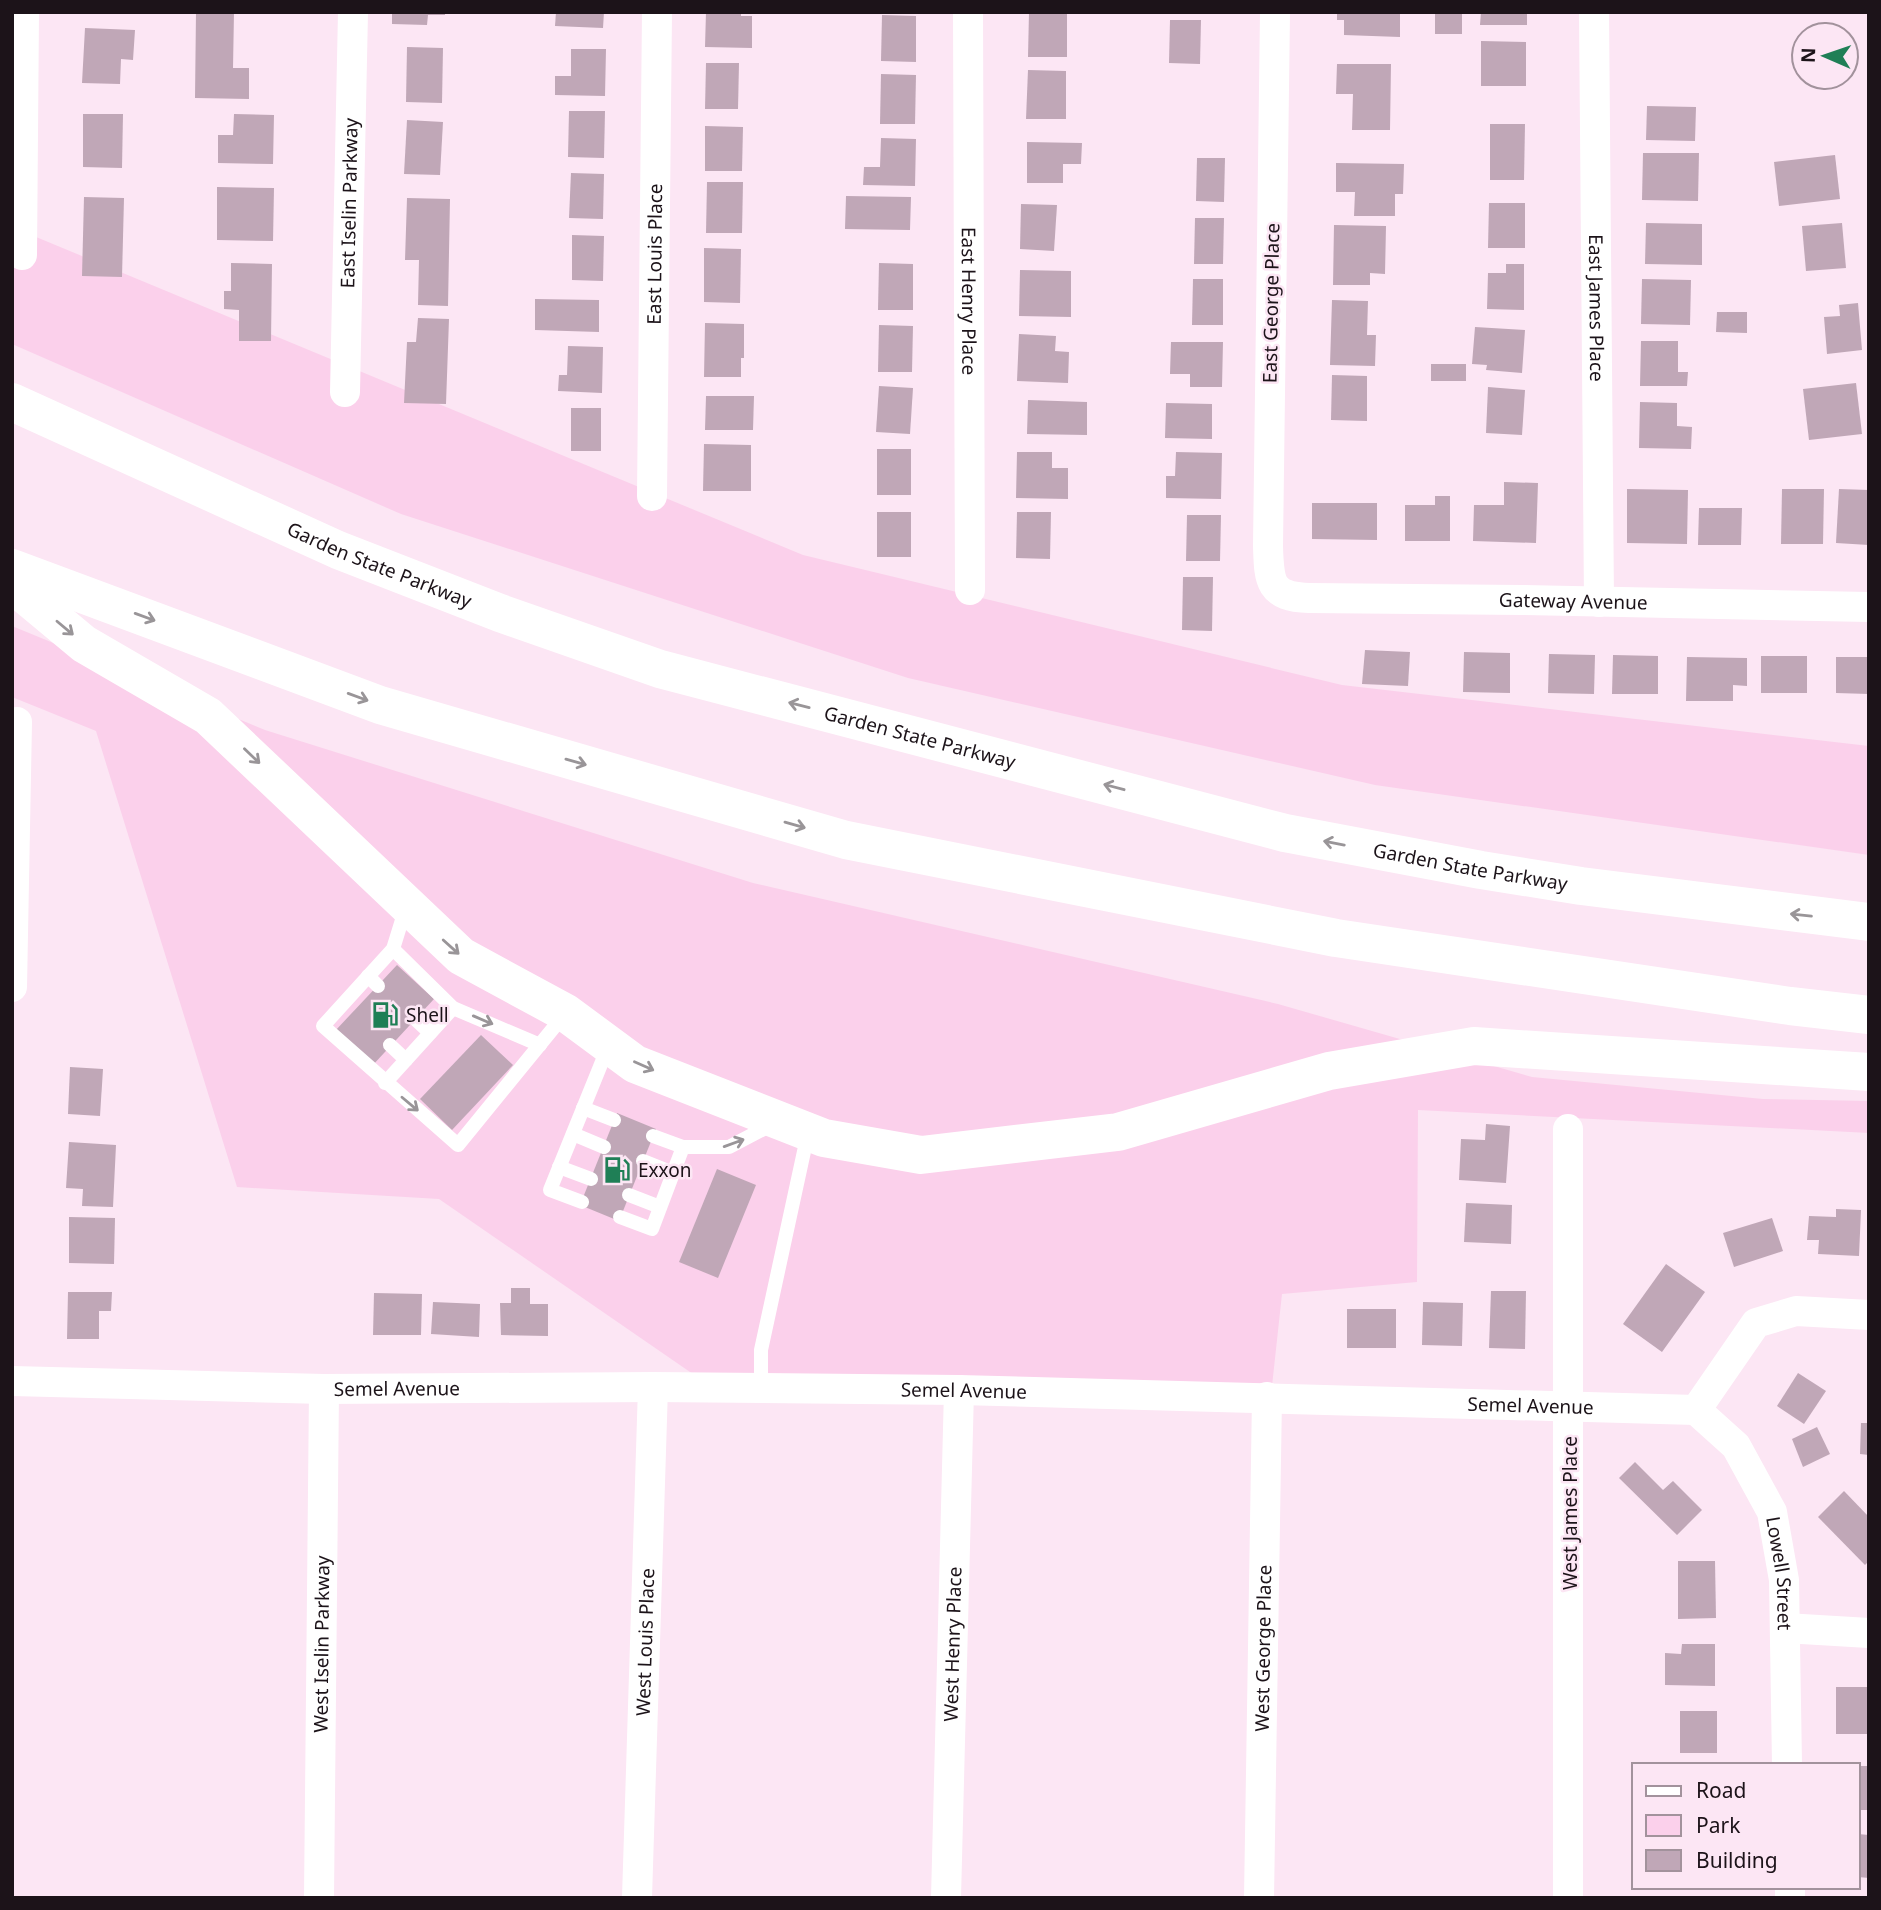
<svg xmlns="http://www.w3.org/2000/svg" width="1881" height="1910" viewBox="0 0 1881 1910" font-family="'Noto Sans',sans-serif">
<style>
.green{fill:#fbd0eb}
.building{fill:#c0a7b7}
.lines{fill:none;stroke-linecap:round;stroke-linejoin:round}
.service{stroke:#fff;stroke-width:14}
.minor{stroke:#fff;stroke-width:30}
.motorway{stroke:#fff;stroke-width:38}
.oneway{stroke:#999598}
.labels{text-anchor:middle;dominant-baseline:central;stroke-width:5;stroke-linejoin:round;paint-order:stroke}
.street-label{font-size:19px;fill:#1c1319;stroke:#fce6f4}
.poi-label{font-size:19px;fill:#1c1319;stroke:#fce6f4;text-anchor:start}
</style>
<rect width="100%" height="100%" fill="#fce6f4"/>
<g class="green">
<polygon points="12,227 803,555 1342,685 1869,746 1869,855 1375,785 908,678 401,514 12,344"/>
<polygon points="12,626 265,730 753,883 1278,1004 1532,1077 1763,1099 1869,1101 1869,1133 1418,1110 1417,1282 1282,1294 1272,1386 706,1383 439,1199 237,1187 96,731 12,697"/>
</g>
<g class="building">
<polygon points="196,12 234,12 233,68 249,68 249,99 195,98"/>
<polygon points="392,12 445,12 445,15 428,15 427,25 392,24"/>
<polygon points="556,12 604,12 603,28 555,26"/>
<polygon points="706,12 741,12 741,16 752,16 752,48 705,47"/>
<polygon points="1029,12 1067,12 1067,57 1028,57"/>
<polygon points="1337,12 1400,12 1400,37 1344,35 1344,20 1337,20"/>
<rect x="1435" y="12" width="27" height="22"/>
<polygon points="1481,12 1527,12 1527,25 1480,25"/>
<polygon points="882,15 916,16 916,62 881,61"/>
<polygon points="1170,20 1201,20 1200,64 1169,63"/>
<polygon points="85,28 135,30 133,60 121,59 120,84 82,83"/>
<polygon points="1481,41 1526,42 1526,86 1481,86"/>
<polygon points="407,47 443,48 442,103 406,102"/>
<polygon points="571,49 606,49 605,96 555,95 555,76 571,76"/>
<polygon points="706,63 739,63 738,109 705,109"/>
<polygon points="1337,64 1391,64 1390,130 1352,130 1353,94 1336,94"/>
<polygon points="1028,70 1066,71 1066,119 1026,119"/>
<polygon points="881,74 916,75 915,124 880,124"/>
<polygon points="1647,106 1696,107 1695,141 1646,140"/>
<polygon points="569,111 605,111 604,158 568,157"/>
<polygon points="83,114 123,114 122,168 83,167"/>
<polygon points="234,114 274,115 273,164 218,163 218,135 233,135"/>
<polygon points="407,120 443,122 440,175 404,174"/>
<polygon points="1490,124 1525,124 1524,180 1490,180"/>
<polygon points="705,126 743,127 742,171 705,171"/>
<polygon points="881,138 916,139 915,186 863,185 864,167 880,167"/>
<polygon points="1027,142 1082,143 1081,164 1063,164 1063,183 1027,183"/>
<polygon points="1643,153 1699,153 1698,201 1642,200"/>
<polygon points="1835,155 1840,199 1779,206 1774,162"/>
<polygon points="1197,158 1225,158 1224,202 1196,201"/>
<polygon points="1336,163 1404,164 1403,194 1395,194 1395,216 1354,216 1355,192 1336,192"/>
<polygon points="571,173 604,174 603,219 569,218"/>
<polygon points="707,182 743,182 742,233 706,233"/>
<polygon points="217,187 274,188 273,241 217,240"/>
<polygon points="846,196 911,197 910,230 845,229"/>
<polygon points="84,197 124,198 122,277 82,276"/>
<polygon points="407,198 450,199 448,306 418,305 419,260 405,260"/>
<polygon points="1489,203 1525,203 1525,248 1488,248"/>
<polygon points="1021,204 1057,205 1054,251 1020,249"/>
<polygon points="1195,218 1224,218 1223,264 1194,264"/>
<polygon points="1646,223 1702,224 1702,265 1645,264"/>
<polygon points="1842,223 1846,268 1806,271 1802,226"/>
<polygon points="1334,225 1386,226 1385,274 1370,273 1370,285 1333,285"/>
<polygon points="572,235 604,236 603,281 572,280"/>
<polygon points="704,248 741,249 740,303 704,302"/>
<polygon points="231,263 272,264 271,341 239,341 239,310 224,309 224,291 231,291"/>
<polygon points="879,263 913,264 913,310 878,310"/>
<polygon points="1506,264 1524,264 1524,310 1487,309 1488,273 1506,273"/>
<polygon points="1020,270 1071,271 1071,317 1019,316"/>
<polygon points="1193,279 1223,279 1223,325 1192,325"/>
<polygon points="1642,279 1691,280 1690,325 1641,324"/>
<polygon points="535,299 599,300 599,332 535,330"/>
<polygon points="1332,300 1368,301 1367,335 1376,335 1375,366 1330,365"/>
<polygon points="1858,303 1862,350 1827,354 1824,317 1840,316 1839,305"/>
<polygon points="1717,312 1747,312 1747,333 1716,332"/>
<polygon points="418,318 449,319 446,404 404,403 407,342 416,342"/>
<polygon points="705,323 744,324 744,358 741,358 741,377 704,377"/>
<polygon points="879,325 913,326 912,372 878,372"/>
<polygon points="1475,327 1525,330 1522,373 1486,370 1487,365 1472,364"/>
<polygon points="1019,334 1056,336 1055,351 1069,352 1068,383 1017,381"/>
<polygon points="1641,341 1678,341 1678,372 1688,372 1687,386 1640,386"/>
<polygon points="1171,342 1223,342 1222,387 1190,387 1190,374 1170,374"/>
<polygon points="568,346 603,347 602,393 558,391 559,375 567,375"/>
<rect x="1431" y="364" width="35" height="17"/>
<polygon points="1332,375 1367,376 1367,421 1331,420"/>
<polygon points="1856,383 1862,434 1809,440 1803,389"/>
<polygon points="879,386 913,388 910,434 876,432"/>
<polygon points="1488,387 1525,390 1522,435 1486,433"/>
<polygon points="706,396 754,396 753,430 705,430"/>
<polygon points="1028,400 1087,402 1087,435 1027,434"/>
<polygon points="1640,402 1677,403 1677,426 1692,427 1691,449 1639,448"/>
<polygon points="1166,403 1212,404 1212,439 1165,438"/>
<rect x="571" y="408" width="30" height="43"/>
<polygon points="704,444 751,445 751,491 703,491"/>
<rect x="877" y="449" width="34" height="46"/>
<polygon points="1017,452 1052,452 1052,468 1068,468 1068,499 1016,498"/>
<polygon points="1176,452 1222,453 1221,499 1166,498 1166,476 1175,476"/>
<polygon points="1504,482 1538,483 1536,543 1473,541 1474,505 1504,505"/>
<polygon points="1627,489 1688,490 1687,544 1627,543"/>
<polygon points="1782,489 1824,489 1823,544 1781,544"/>
<polygon points="1839,489 1869,490 1869,545 1836,543"/>
<polygon points="1435,496 1450,496 1450,541 1405,541 1405,505 1435,505"/>
<polygon points="1312,503 1377,503 1377,540 1312,539"/>
<polygon points="1699,508 1742,508 1741,545 1698,545"/>
<rect x="877" y="512" width="34" height="45"/>
<polygon points="1017,512 1051,512 1050,559 1016,558"/>
<polygon points="1187,515 1221,515 1220,561 1186,561"/>
<polygon points="1183,577 1213,577 1212,631 1182,630"/>
<polygon points="1365,650 1410,652 1408,686 1362,684"/>
<polygon points="1464,652 1510,653 1510,693 1463,692"/>
<polygon points="1549,654 1595,655 1594,694 1548,693"/>
<polygon points="1613,655 1658,656 1658,694 1612,694"/>
<rect x="1761" y="656" width="46" height="37"/>
<polygon points="1687,657 1747,658 1747,686 1733,685 1733,701 1686,701"/>
<polygon points="1836,657 1869,657 1869,694 1836,693"/>
<polygon points="397,965 434,999 372,1066 335,1031"/>
<polygon points="481,1035 513,1065 452,1130 420,1099"/>
<polygon points="70,1067 103,1069 100,1116 68,1114"/>
<polygon points="617,1113 656,1129 619,1221 580,1205"/>
<polygon points="1486,1124 1510,1126 1506,1183 1459,1180 1461,1139 1485,1140"/>
<polygon points="69,1142 116,1145 113,1207 82,1206 83,1189 66,1188"/>
<polygon points="717,1169 756,1185 718,1278 679,1262"/>
<polygon points="1466,1203 1512,1205 1511,1244 1464,1242"/>
<polygon points="1836,1209 1861,1210 1859,1256 1818,1254 1819,1240 1807,1240 1809,1216 1836,1217"/>
<polygon points="69,1217 115,1218 114,1264 69,1263"/>
<polygon points="1772,1218 1783,1251 1734,1267 1723,1233"/>
<polygon points="1666,1264 1705,1292 1662,1352 1623,1324"/>
<polygon points="511,1288 530,1288 530,1304 548,1304 548,1336 501,1335 500,1303 511,1303"/>
<polygon points="1491,1291 1526,1291 1525,1349 1489,1348"/>
<polygon points="68,1292 112,1292 111,1311 99,1311 99,1339 67,1339"/>
<polygon points="374,1293 422,1294 421,1335 373,1335"/>
<polygon points="433,1302 480,1304 479,1337 431,1334"/>
<polygon points="1423,1302 1463,1303 1462,1346 1422,1345"/>
<rect x="1347" y="1309" width="49" height="39"/>
<polygon points="1798,1373 1826,1391 1804,1424 1777,1406"/>
<polygon points="1861,1423 1869,1423 1869,1455 1860,1454"/>
<polygon points="1817,1427 1830,1454 1803,1467 1792,1439"/>
<polygon points="1635,1462 1663,1490 1673,1481 1702,1510 1677,1535 1619,1478"/>
<polygon points="1844,1491 1869,1517 1869,1561 1865,1565 1818,1517"/>
<polygon points="1678,1561 1715,1561 1716,1618 1678,1619"/>
<polygon points="1682,1644 1715,1644 1715,1686 1665,1685 1665,1653 1681,1654"/>
<rect x="1836" y="1687" width="33" height="47"/>
<rect x="1680" y="1711" width="37" height="42"/>
<rect x="1858" y="1766" width="11" height="44"/>
<polygon points="1858,1834 1869,1835 1869,1878 1858,1877"/>
</g>
<g class="lines">
<g class="service">
<polyline points="406,907 393,949 323,1026 458,1145 564,1015"/>
<polyline points="393,949 453,1008 540,1045"/>
<polyline points="368,976 378,986"/>
<polyline points="415,1019 430,1033"/>
<polyline points="390,1045 406,1060"/>
<polyline points="385,1083 453,1008"/>
<polyline points="583,1108 614,1120"/>
<polyline points="573,1134 604,1147"/>
<polyline points="653,1136 683,1147 729,1147 773,1124"/>
<polyline points="643,1161 673,1173"/>
<polyline points="559,1167 591,1179"/>
<polyline points="629,1195 660,1207"/>
<polyline points="582,1202 550,1190 608,1047"/>
<polyline points="620,1217 652,1229 683,1147"/>
<polyline points="761,1388 761,1350 808,1133"/>
</g>
<g class="minor">
<path id="s1" d="M968 12 970 590"/>
<path id="s2" d="M1275 12 1268 546C1269 581 1269 597 1309 598L1522 600 1869 607"/>
<path id="s3" d="M1594 12 1599 602"/>
<polyline points="22,255 24,12"/>
<path id="s4" d="M345 392 353 12"/>
<path id="s5" d="M652 496 657 12"/>
<polyline points="12,987 17,722"/>
<path id="s6" d="M12 1381 324 1389 653 1387 959 1390 1696 1410"/>
<path id="s7" d="M1696 1410 1736 1446 1772 1512 1784 1580 1787 1765"/>
<polyline points="1696,1410 1756,1323 1796,1311 1869,1315"/>
<polyline points="1785,1628 1869,1633"/>
<polyline points="1790,1887 1790,1898"/>
<path id="s8" d="M319 1898 324 1389"/>
<path id="s9" d="M637 1898 653 1387"/>
<path id="s10" d="M946 1898 959 1390"/>
<path id="s11" d="M1259 1898 1267 1397"/>
<polyline points="1568,1898 1568,1129"/>
</g>
<g class="motorway">
<path id="s12" d="M12 402 338 550 500 613 660 669 1285 833 1481 870 1581 886 1869 922"/>
<polyline points="12,568 380,705 846,840 1336,938 1790,1006 1869,1015"/>
<polyline points="12,584 84,644 208,716 461,956 566,1013 635,1064 824,1138 921,1155 1118,1132 1329,1071 1474,1046 1869,1072"/>
</g>
</g>
<defs><path id="oneway-shaft" d="M-6 0H5M1.5-3L5.5 0L1.5 3" fill="none" stroke-width="1.6" stroke-linecap="round" stroke-linejoin="round" transform="scale(1.75)"/></defs>
<g class="oneway">
<use href="#oneway-shaft" transform="translate(145 617) rotate(20)"/>
<use href="#oneway-shaft" transform="translate(65 628) rotate(40)"/>
<use href="#oneway-shaft" transform="translate(358 697) rotate(20)"/>
<use href="#oneway-shaft" transform="translate(799 705) rotate(-166)"/>
<use href="#oneway-shaft" transform="translate(252 756) rotate(44)"/>
<use href="#oneway-shaft" transform="translate(576 762) rotate(16)"/>
<use href="#oneway-shaft" transform="translate(1114 787) rotate(-165)"/>
<use href="#oneway-shaft" transform="translate(795 825) rotate(16)"/>
<use href="#oneway-shaft" transform="translate(1334 843) rotate(-169)"/>
<use href="#oneway-shaft" transform="translate(1801 915) rotate(-174)"/>
<use href="#oneway-shaft" transform="translate(451 947) rotate(42)"/>
<use href="#oneway-shaft" transform="translate(483 1020) rotate(23)"/>
<use href="#oneway-shaft" transform="translate(644 1066) rotate(24)"/>
<use href="#oneway-shaft" transform="translate(410 1104) rotate(40)"/>
<use href="#oneway-shaft" transform="translate(734 1143) rotate(-20)"/>
</g>
<defs>
<symbol id="fuel-bare" viewBox="-9 -9 18 18"><path d="M-5.5-6h7V0h2V4h1.3V-2.5L3-4.5l.8-.8L6-3V5H2.5V1h-1V6h-7ZM-4.2-4.7v3.2H.2V-4.7Z" fill="#1f7f56" stroke="#fce6f4" stroke-width="2.5" paint-order="stroke"/></symbol>
</defs>
<g fill-rule="evenodd">
<use href="#fuel-bare" x="366" y="996" width="38" height="38"/>
<use href="#fuel-bare" x="598" y="1151" width="38" height="38"/>
</g>
<g class="labels">
<g class="street-label">
<text stroke="none"><textPath href="#s4" startOffset="189">East Iselin Parkway</textPath></text>
<text stroke="none"><textPath href="#s5" startOffset="242">East Louis Place</textPath></text>
<text stroke="none"><textPath href="#s1" startOffset="289">East Henry Place</textPath></text>
<text transform="translate(1271 303) rotate(-89)">East George Place</text>
<text stroke="none"><textPath href="#s3" startOffset="296">East James Place</textPath></text>
<text stroke="none"><textPath href="#s12" startOffset="402">Garden State Parkway</textPath></text>
<text stroke="none"><textPath href="#s2" startOffset="877">Gateway Avenue</textPath></text>
<text stroke="none"><textPath href="#s12" startOffset="970">Garden State Parkway</textPath></text>
<text stroke="none"><textPath href="#s12" startOffset="1536">Garden State Parkway</textPath></text>
<text stroke="none"><textPath href="#s6" startOffset="385">Semel Avenue</textPath></text>
<text stroke="none"><textPath href="#s6" startOffset="952">Semel Avenue</textPath></text>
<text stroke="none"><textPath href="#s6" startOffset="1519">Semel Avenue</textPath></text>
<text transform="translate(1570 1513) rotate(-90)">West James Place</text>
<text stroke="none"><textPath href="#s7" startOffset="191">Lowell Street</textPath></text>
<text stroke="none"><textPath href="#s9" startOffset="256">West Louis Place</textPath></text>
<text stroke="none"><textPath href="#s8" startOffset="254">West Iselin Parkway</textPath></text>
<text stroke="none"><textPath href="#s10" startOffset="254">West Henry Place</textPath></text>
<text stroke="none"><textPath href="#s11" startOffset="250">West George Place</textPath></text>
</g>
<g class="poi-label">
<text x="406" y="1015">Shell</text>
<text x="638" y="1170">Exxon</text>
</g>
</g>
<rect width="1881" height="1910" fill="none" stroke="#1c1319" stroke-width="28"/>
<rect x="1632" y="1763" width="228" height="126" fill="#fce6f4" stroke="#a2929c" stroke-width="2"/>
<rect x="1646" y="1786" width="35" height="10" fill="#ffffff" stroke="#a2929c" stroke-width="2"/>
<text x="1696" y="1798" font-size="21" fill="#1c1319">Road</text>
<rect x="1646" y="1815" width="35" height="21" fill="#fbd0eb" stroke="#a2929c" stroke-width="2"/>
<text x="1696" y="1833" font-size="21" fill="#1c1319">Park</text>
<rect x="1646" y="1850" width="35" height="21" fill="#c0a7b7" stroke="#a2929c" stroke-width="2"/>
<text x="1696" y="1868" font-size="21" fill="#1c1319">Building</text>
<g transform="translate(1825 56) rotate(272)"><circle r="33" fill="#fce6f4" stroke="#a2929c" stroke-width="2"/>
<path d="M0-5L12 26L0 18L-12 26Z" fill="#1f7f56"/>
<text y="-10" font-size="19" font-weight="bold" text-anchor="middle" fill="#1c1319">N</text>
</g>
</svg>
